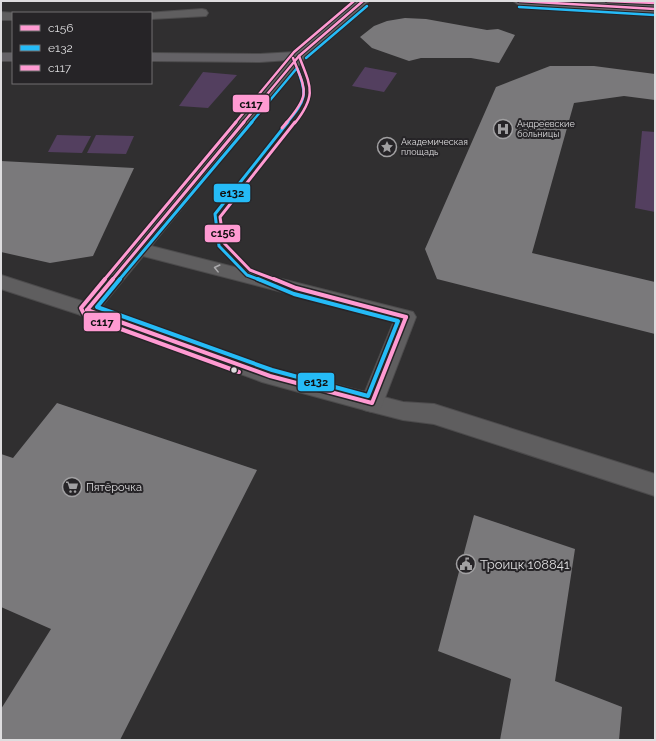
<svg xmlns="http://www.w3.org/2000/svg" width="656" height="741" viewBox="0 0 656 741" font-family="Raleway,sans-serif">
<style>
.green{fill:#533f5f}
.building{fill:#7a797b}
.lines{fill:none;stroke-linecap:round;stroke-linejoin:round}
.minor-casing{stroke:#4c4b4c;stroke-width:2}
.tertiary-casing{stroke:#4c4b4c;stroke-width:2}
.secondary-casing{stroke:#4c4b4c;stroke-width:2}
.minor{fill:#5f5e5f;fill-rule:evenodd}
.tertiary{fill:#5f5e5f;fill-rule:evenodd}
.secondary{fill:#646266;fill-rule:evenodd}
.bus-1-far2-casing{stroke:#262427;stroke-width:4.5}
.bus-1-far1-casing{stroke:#262427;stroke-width:5.5}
.bus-1-casing{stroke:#262427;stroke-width:7}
.bus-2-far2-casing{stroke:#262427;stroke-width:4.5}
.bus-2-far1-casing{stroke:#262427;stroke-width:5.5}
.bus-2-casing{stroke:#262427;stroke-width:7}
.bus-3-far2-casing{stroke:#262427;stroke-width:4.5}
.bus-3-far1-casing{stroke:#262427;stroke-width:5.5}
.bus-3-casing{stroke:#262427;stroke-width:7}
.bus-1-far2{stroke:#ff9ad2;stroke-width:2.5}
.bus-1-far1{stroke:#ff9ad2;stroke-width:3}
.bus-1{stroke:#ff9ad2;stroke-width:4}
.bus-2-far2{stroke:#25bbf7;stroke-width:2.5}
.bus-2-far1{stroke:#25bbf7;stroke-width:3}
.bus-2{stroke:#25bbf7;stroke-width:4}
.bus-3-far2{stroke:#ff9ad2;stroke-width:2.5}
.bus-3-far1{stroke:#ff9ad2;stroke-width:3}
.bus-3{stroke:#ff9ad2;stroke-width:4}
.oneway{stroke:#abaaac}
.bus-dot{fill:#dedddf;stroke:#262427;stroke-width:1.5}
.labels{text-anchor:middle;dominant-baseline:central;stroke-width:4;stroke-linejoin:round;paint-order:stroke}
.far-poi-label{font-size:9px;fill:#dedddf;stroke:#262427;text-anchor:start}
.poi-label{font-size:11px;fill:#dedddf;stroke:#262427;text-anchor:start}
.near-poi-label{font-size:13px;fill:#dedddf;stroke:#262427;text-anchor:start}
.line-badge{stroke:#262427;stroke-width:1.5}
.pale-badge-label{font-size:11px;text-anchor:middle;font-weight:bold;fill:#111}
</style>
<rect width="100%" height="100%" fill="#302f30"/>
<g class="green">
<polygon points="365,67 397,73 384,92 352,86"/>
<polygon points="203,72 237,75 208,108 179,106"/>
<polygon points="642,131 655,132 655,212 635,208"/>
<polygon points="57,135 91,136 82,153 48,152"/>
<polygon points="96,135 134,136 126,154 87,153"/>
</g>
<g class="building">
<polygon points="405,18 426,19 487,30 498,29 515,35 499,63 471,58 421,58 409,61 372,48 360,37 374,26 387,21"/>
<polygon points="550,66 594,66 655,74 655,100 624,96 574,103 532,253 655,282 655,334 437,279 425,249 496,87"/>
<polygon points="1,161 134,168 93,256 50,263 1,252"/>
<polygon points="57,403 257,470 120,740 1,740 1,709 51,629 1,607 1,454 13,458"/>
<polygon points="474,515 575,549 555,681 622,707 619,740 500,740 511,679 438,651"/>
</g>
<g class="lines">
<defs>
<g id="minor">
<polygon points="202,9 206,10 208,13 206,16 151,19 151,13 146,13"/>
<polygon points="1,12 16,13 13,13 13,20 1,20"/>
<polygon points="1,275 94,305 97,310 94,315 87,317 1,289"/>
<polygon points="372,394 403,402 434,404 655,474 655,496 434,424 403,420 364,410 361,403 364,396"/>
</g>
<path id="tertiary" d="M299 52 304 53 306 56 304 59 151 246 413 312 416 317 383 403 380 410 372 412 262 382 80 315 77 310 294 53ZM143 256 394 321 365 392 272 368 101 307Z"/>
<g id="secondary">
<polygon points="356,1 369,1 304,59 260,62 151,61 151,53 260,54 295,52"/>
<polygon points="513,1 565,1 655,5 655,13 519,5"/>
<rect x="1" y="53" width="12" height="8"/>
</g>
</defs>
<use href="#minor" class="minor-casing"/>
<use href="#tertiary" class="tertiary-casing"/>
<use href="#secondary" class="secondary-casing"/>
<use href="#minor" class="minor"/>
<use href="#tertiary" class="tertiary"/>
<use href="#secondary" class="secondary"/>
<defs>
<g id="bus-1-far2">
<polyline points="519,1 655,9"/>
<polyline points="243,123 299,56 363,1"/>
<path d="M295 123C317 95 311 87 299 56"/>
</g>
<g id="bus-1-far1">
<polyline points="112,280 244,122"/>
<polyline points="276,280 250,270 224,243 220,217 295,122"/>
</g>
<g id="bus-1">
<polyline points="274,279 296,288 406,317"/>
<polyline points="87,310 113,279"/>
<polyline points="87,310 270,376 372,403 406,317"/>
</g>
<g id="bus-2-far2">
<polyline points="519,7 655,15"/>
<polyline points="306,58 367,6"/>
<path d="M251 123 297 68C308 96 306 100 287 123"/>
</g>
<g id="bus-2-far1">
<polyline points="119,280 252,122"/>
<polyline points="260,280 247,275 219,246 215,214 288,122"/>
</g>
<polyline id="bus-2" points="120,279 97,307 272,370 368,396 398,321 294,294 258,279"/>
<g id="bus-3-far2">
<polyline points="607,1 655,3"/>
<polyline points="235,123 294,52 354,1"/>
<path d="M286 123C311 94 306 91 293 58"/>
</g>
<g id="bus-3-far1">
<polyline points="282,128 287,122"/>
<polyline points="104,280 236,122"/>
</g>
<polyline id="bus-3" points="105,279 81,308 85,316 239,372"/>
</defs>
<use href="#bus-1-far2" class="bus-1-far2-casing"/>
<use href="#bus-1-far1" class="bus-1-far1-casing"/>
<use href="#bus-1" class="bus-1-casing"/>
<use href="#bus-2-far2" class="bus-2-far2-casing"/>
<use href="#bus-2-far1" class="bus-2-far1-casing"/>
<use href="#bus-2" class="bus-2-casing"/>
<use href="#bus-3-far2" class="bus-3-far2-casing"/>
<use href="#bus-3-far1" class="bus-3-far1-casing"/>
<use href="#bus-3" class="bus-3-casing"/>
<use href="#bus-1-far2" class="bus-1-far2"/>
<use href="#bus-1-far1" class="bus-1-far1"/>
<use href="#bus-1" class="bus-1"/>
<use href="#bus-2-far2" class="bus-2-far2"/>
<use href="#bus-2-far1" class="bus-2-far1"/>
<use href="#bus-2" class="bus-2"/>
<use href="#bus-3-far2" class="bus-3-far2"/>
<use href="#bus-3-far1" class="bus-3-far1"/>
<use href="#bus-3" class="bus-3"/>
</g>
<defs><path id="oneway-chevron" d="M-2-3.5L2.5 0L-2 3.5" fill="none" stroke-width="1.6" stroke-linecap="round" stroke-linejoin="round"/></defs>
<use class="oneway" href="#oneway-chevron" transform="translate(217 268) rotate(-166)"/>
<defs>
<symbol id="hospital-ring" viewBox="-11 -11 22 22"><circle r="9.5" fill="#262427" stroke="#a1a0a2" stroke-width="1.5"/><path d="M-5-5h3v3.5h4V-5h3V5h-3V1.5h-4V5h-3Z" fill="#a1a0a2"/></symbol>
<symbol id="sight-ring" viewBox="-11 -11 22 22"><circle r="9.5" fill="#262427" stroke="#a1a0a2" stroke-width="1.5"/><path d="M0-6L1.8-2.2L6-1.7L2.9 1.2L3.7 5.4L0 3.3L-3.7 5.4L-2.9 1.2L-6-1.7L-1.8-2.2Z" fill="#a1a0a2"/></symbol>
<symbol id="supermarket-ring" viewBox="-11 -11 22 22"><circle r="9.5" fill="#262427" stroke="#a1a0a2" stroke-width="1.5"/><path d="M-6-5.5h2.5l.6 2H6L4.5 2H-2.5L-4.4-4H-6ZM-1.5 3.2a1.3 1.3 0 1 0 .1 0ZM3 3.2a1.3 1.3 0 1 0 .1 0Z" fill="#a1a0a2"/></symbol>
<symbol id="civic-ring" viewBox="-11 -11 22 22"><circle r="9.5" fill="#262427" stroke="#a1a0a2" stroke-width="1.5"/><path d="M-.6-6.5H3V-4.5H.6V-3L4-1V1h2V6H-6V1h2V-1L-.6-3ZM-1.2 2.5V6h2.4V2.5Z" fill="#a1a0a2"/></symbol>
</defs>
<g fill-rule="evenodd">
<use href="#hospital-ring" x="492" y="118" width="22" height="22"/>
<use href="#sight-ring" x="376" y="136" width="22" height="22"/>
<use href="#supermarket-ring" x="61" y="476" width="22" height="22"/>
<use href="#civic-ring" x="455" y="553" width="22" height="22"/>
</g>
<circle class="bus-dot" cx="234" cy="370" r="3.5"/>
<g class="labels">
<g class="far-poi-label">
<text x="517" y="124">Андреевские<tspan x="517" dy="10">больницы</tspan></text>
<text x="401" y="142">Академическая<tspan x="401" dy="10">площадь</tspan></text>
</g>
<g class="poi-label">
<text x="86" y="487">Пятёрочка</text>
</g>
<g class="near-poi-label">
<text x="480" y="564">Троицк 108841</text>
</g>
</g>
<g class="line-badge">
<rect x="232" y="94" width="38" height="19" rx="4" fill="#ff9ad2"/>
<rect x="213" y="183" width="38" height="20" rx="4" fill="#25bbf7"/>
<rect x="204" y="224" width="37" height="19" rx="4" fill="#ff9ad2"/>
<rect x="83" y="312" width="38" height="20" rx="4" fill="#ff9ad2"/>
<rect x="297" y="372" width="38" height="20" rx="4" fill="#25bbf7"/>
</g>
<g class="pale-badge-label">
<text x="251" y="108">с117</text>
<text x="232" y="197">е132</text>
<text x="223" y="237">с156</text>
<text x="102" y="326">с117</text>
<text x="316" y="386">е132</text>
</g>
<rect width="656" height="741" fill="none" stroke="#dedddf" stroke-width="4"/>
<rect x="12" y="12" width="140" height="72" fill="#262427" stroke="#706e71"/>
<rect x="20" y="25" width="20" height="6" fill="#ff9ad2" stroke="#706e71"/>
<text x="48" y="32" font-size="12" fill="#dedddf">с156</text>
<rect x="20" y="45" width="20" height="6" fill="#25bbf7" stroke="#706e71"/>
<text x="48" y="52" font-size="12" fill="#dedddf">е132</text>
<rect x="20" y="65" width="20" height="6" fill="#ff9ad2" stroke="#706e71"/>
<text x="48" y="72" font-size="12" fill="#dedddf">с117</text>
</svg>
